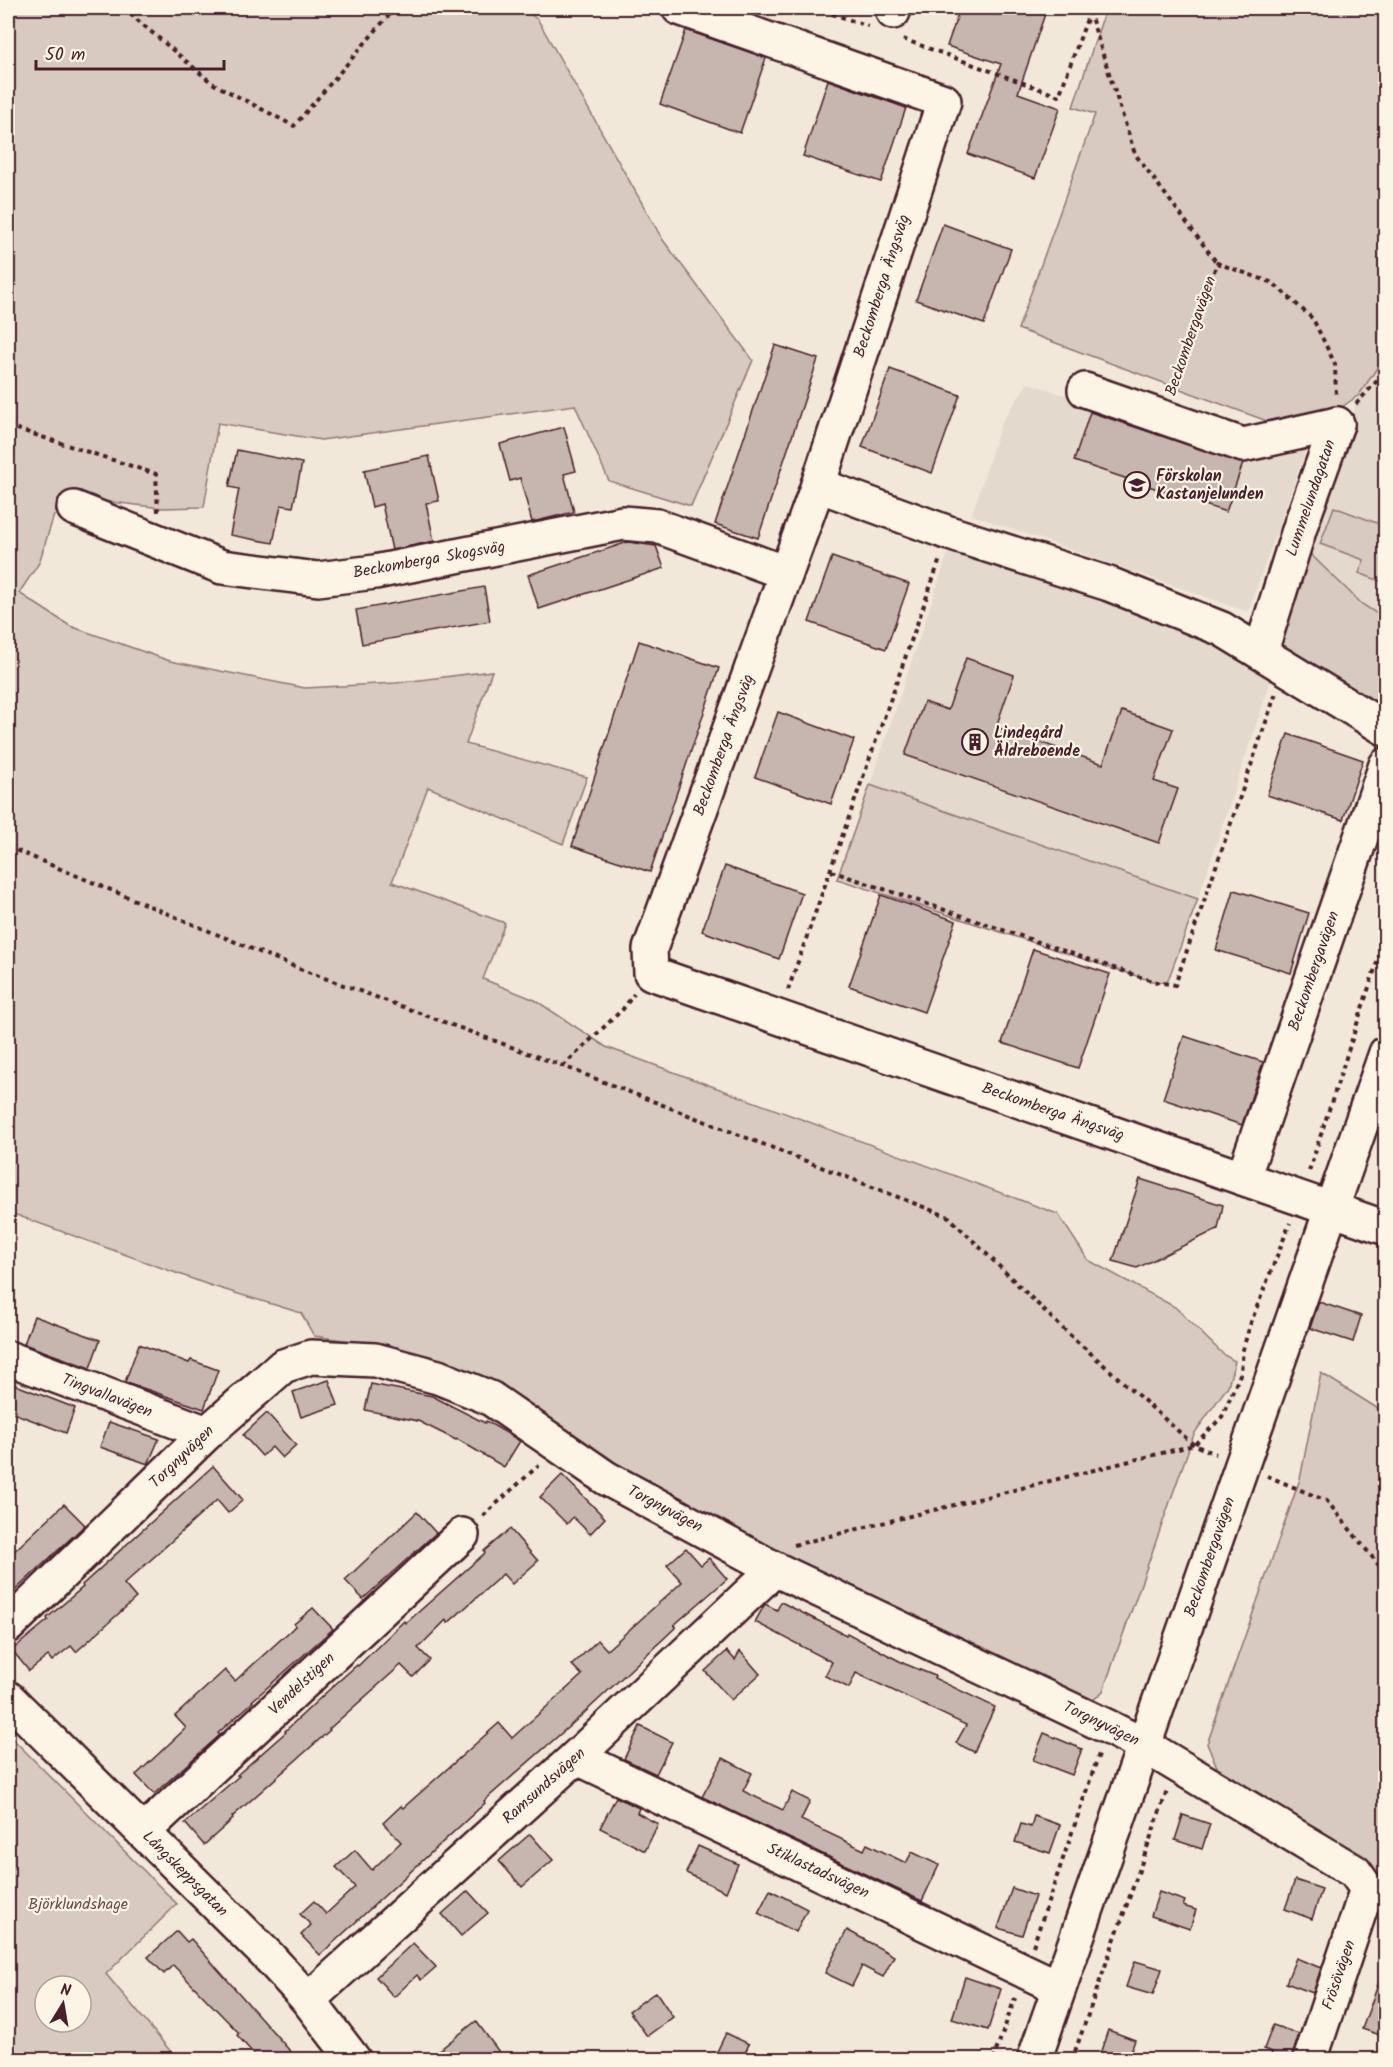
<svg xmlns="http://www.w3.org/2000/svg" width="1393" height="2067" viewBox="0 0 1393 2067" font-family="Kalam,sans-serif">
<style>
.built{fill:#e4d9cd}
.green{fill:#d8cac0;stroke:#917476;stroke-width:1.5;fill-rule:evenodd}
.building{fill:#c7b6af;stroke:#4a1f2b;stroke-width:1.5}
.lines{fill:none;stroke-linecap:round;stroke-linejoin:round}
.minor-casing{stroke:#4a1f2b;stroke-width:38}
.path{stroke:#4a1f2b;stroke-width:4;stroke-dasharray:4.5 4.5;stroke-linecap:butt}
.minor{stroke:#fcf5e5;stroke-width:33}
.labels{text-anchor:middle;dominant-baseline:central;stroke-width:4.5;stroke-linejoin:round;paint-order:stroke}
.street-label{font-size:16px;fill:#4a1f2b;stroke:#fcf5e5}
.poi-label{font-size:16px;font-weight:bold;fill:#4a1f2b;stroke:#fcf5e5;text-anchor:start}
.park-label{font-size:16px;fill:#6e4a50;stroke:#fcf5e5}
</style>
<rect width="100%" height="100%" fill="#f1e8da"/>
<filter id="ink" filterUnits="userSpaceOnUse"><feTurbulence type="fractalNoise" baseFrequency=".0167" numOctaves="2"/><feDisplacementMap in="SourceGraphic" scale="12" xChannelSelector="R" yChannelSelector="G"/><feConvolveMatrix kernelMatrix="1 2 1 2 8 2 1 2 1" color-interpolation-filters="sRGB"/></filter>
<g filter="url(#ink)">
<g class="built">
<polygon points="1385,356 1385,619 1362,604 1306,550 1359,395"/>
<polygon points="1028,383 1249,455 1310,438 1248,612 972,515 1001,423"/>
<polygon points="952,541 1220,637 1274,671 1198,899 870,785"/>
</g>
<g class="green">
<polygon points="8,8 522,8 538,20 663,240 753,360 691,506 609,481 575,405 321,440 218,423 204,507 162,508 60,496 39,563 19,593 70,626 170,661 305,688 396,683 492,671 466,744 587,777 563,844 428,787 392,882 505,923 483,979 535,1000 606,1047 1058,1214 1088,1260 1175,1307 1224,1355 1235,1361 1228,1386 1194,1434 1103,1691 1088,1705 753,1538 627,1471 507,1392 437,1360 394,1347 314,1336 301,1313 209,1285 8,1212"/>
<polygon points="1106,8 1385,8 1385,356 1359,395 1326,418 1275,424 1018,329 1095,114 1073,107"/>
<polygon points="1334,507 1385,526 1385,583 1359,573 1364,560 1320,544"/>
<polygon points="1306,550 1362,604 1385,619 1385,716 1274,646"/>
<polygon points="870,785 1198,899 1167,983 1152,981 837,879"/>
<polygon points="1321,1373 1385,1413 1385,1880 1364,1859 1218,1769 1207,1744 1300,1479"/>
<path d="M8 1734 177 1904 106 1974 177 2059H8ZM45 1986H81V2022H45Z"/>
</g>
<g class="building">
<polygon points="960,8 1047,8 1018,93 1060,108 1035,178 968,154 1001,64 947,46"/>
<polygon points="686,30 766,58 740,133 660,104"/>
<polygon points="828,80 906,108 881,182 803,156"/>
<polygon points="943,224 1011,249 984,324 916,300"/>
<polygon points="775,345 818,359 758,538 715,524"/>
<polygon points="890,369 960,395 932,473 862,447"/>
<polygon points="1090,412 1243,463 1226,512 1074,461"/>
<polygon points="564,427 576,471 564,474 574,512 532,522 520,478 510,481 500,444"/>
<polygon points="237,450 302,463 293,507 281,505 273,543 230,535 239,489 229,487"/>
<polygon points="429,456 439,501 426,503 434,541 392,550 382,504 372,507 364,470"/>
<polygon points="628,542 656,546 664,568 539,609 528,575"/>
<polygon points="832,557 909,584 886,649 809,622"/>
<polygon points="484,587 490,621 362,644 356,610"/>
<polygon points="639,641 719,668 650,872 572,846"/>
<polygon points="966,658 1014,675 996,727 1103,764 1122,711 1173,729 1154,781 1178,789 1159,843 905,755 924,702 948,710"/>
<polygon points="778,712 854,740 831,804 755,777"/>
<polygon points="1288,734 1363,760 1343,820 1267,795"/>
<polygon points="725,866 802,893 779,959 702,931"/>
<polygon points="1234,890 1309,913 1291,973 1216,950"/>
<polygon points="881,895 956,921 924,1012 849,986"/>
<polygon points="1033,949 1110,974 1078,1068 1002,1043"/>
<polygon points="1184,1036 1263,1062 1242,1125 1163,1099"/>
<polygon points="1140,1179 1223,1205 1218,1229 1137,1268 1113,1261"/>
<polygon points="1319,1302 1361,1316 1353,1342 1310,1328"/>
<polygon points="34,1316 100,1340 90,1368 24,1344"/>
<polygon points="139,1344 189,1363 191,1360 218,1370 204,1409 125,1382"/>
<polygon points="329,1380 338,1405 301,1417 293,1392"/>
<polygon points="8,1382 75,1408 66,1433 8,1411"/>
<polygon points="371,1384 432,1396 485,1423 486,1421 520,1441 504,1467 457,1439 456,1440 418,1421 365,1410"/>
<polygon points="267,1413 296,1445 282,1458 272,1447 262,1456 243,1435"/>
<polygon points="109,1422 159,1439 148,1464 100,1447"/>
<polygon points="213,1466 243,1500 228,1513 217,1500 124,1584 136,1598 76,1652 71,1646 52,1661 48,1656 29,1671 12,1650 48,1620 47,1618 83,1587 82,1585"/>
<polygon points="562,1475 605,1518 590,1534 573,1517 567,1524 540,1497"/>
<polygon points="64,1504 85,1525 8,1597 8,1557"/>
<polygon points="417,1512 436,1533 363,1599 345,1580"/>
<polygon points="510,1529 538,1561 512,1584 503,1574 448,1623 446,1620 418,1648 430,1660 413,1677 401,1665 329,1729 330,1730 232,1817 233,1819 204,1845 185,1823 239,1776 237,1775 286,1732 285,1731 332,1687 357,1665 358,1666 404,1621 406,1623 485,1553 484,1551"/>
<polygon points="686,1548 701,1565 709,1558 727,1579 674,1625 676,1627 581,1716 484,1801 485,1803 320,1955 301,1935 311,1925 300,1914 314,1901 326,1914 355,1887 336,1867 355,1850 372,1870 401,1842 383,1823 401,1806 403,1808 499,1723 512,1738 582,1675 572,1665 598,1640 607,1650 682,1582 667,1565"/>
<polygon points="781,1602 846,1635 847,1633 905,1664 935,1676 934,1678 995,1707 974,1752 956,1743 966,1725 856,1673 849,1688 825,1676 832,1662 755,1622 765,1604 777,1610"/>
<polygon points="313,1608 333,1629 252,1701 253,1702 218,1733 220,1735 154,1794 136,1775 186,1728 175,1716 225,1670 235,1681 290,1631 295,1626 294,1624"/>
<polygon points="727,1651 735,1660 740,1651 760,1674 731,1700 705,1671"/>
<polygon points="640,1726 672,1742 656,1774 624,1759"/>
<polygon points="1044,1733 1082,1749 1072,1775 1033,1760"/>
<polygon points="723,1758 752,1773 743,1791 783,1810 792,1792 810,1801 801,1820 864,1850 867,1844 906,1863 912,1852 939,1865 922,1901 702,1797"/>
<polygon points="616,1797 639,1808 637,1813 658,1824 645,1851 600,1828"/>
<polygon points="1183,1815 1210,1824 1202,1849 1175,1840"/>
<polygon points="1034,1816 1060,1825 1050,1853 1015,1842 1021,1824 1031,1827"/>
<polygon points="530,1834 553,1860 522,1887 499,1861"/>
<polygon points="698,1846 738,1864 726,1892 686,1873"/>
<polygon points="1295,1880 1322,1889 1312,1919 1285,1909"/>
<polygon points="1012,1888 1035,1896 1022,1935 998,1928"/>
<polygon points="770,1890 807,1909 796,1932 758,1913"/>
<polygon points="468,1891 488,1913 461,1936 442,1914"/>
<polygon points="1159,1892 1185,1901 1183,1906 1196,1910 1190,1929 1151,1916"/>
<polygon points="847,1930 894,1956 883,1977 862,1966 852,1986 825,1973"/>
<polygon points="177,1931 187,1942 191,1939 298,2060 259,2060 237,2035 239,2033 173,1965 164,1974 148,1957"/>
<polygon points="413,1943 436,1967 421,1980 417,1975 394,1997 376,1977"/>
<polygon points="1296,1958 1321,1968 1313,1993 1286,1983"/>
<polygon points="1135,1961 1162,1969 1153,1995 1126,1987"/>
<polygon points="1383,1971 1386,1971 1386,2037 1362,2029"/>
<polygon points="965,1977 1001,1989 988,2030 952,2019"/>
<polygon points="656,1992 673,2017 647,2036 629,2011"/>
<polygon points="476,2021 505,2060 427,2060"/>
<polygon points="1273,2025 1299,2034 1291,2060 1269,2060 1272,2052 1264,2049"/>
<polygon points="1108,2030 1135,2040 1128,2060 1098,2060"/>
<polygon points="726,2033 749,2044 742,2060 713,2060"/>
</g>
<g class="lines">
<defs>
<g id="minor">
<polyline points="679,8 944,101 818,485 650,949 651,973 1386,1228"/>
<polyline points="893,12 894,8"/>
<polyline points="1085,390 1243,445 1337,424"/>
<polyline points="818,485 949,533 1109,584 1222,629 1386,729"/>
<polyline points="74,508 222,567 318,579 375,572 623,523 657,526 786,573"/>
<polyline points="1261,651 1301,524 1337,424"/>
<polyline points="1243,1178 1386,765"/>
<polyline points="8,1358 207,1433"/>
<polyline points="8,1626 207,1433 283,1366 311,1357 375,1360 438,1377 490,1398 606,1478 775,1569 1108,1727 1145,1746 1355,1872 1367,1889 1310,2060"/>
<polyline points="8,1698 270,1958 308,2000 354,2060"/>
<polyline points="576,1757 1058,1987"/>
<polyline points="143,1832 462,1535"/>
<polyline points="308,2000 576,1757 775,1569"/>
<polyline points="1034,2060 1386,1053"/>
</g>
</defs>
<use href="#minor" class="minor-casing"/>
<g class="path">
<polyline points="123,8 212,83 294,126 395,8"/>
<polyline points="815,8 868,26"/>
<polyline points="1089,11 1135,154 1217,263"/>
<polyline points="903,39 1059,96 1091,8"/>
<polyline points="1172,391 1217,263 1273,283 1313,319 1335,364 1336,397"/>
<polyline points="1356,404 1386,371"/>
<polyline points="8,426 156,474 158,512"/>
<polyline points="8,847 300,969 563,1066 949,1217 1062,1328 1194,1445 1216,1454"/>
<polyline points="831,871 1152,981 1175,985 1276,693"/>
<polyline points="788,990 940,559"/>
<polyline points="563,1066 623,1009 634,994"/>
<polyline points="1309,1171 1386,935"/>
<polyline points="1267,1476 1327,1501 1386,1574"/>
<polyline points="483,1516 539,1465"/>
<polyline points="794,1545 1194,1445 1222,1417 1241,1372 1243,1349 1251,1322 1290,1223"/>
<polyline points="1033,1946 1099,1754"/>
<polyline points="993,2060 1015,1998"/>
<polyline points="1072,2060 1167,1791"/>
</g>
<use href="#minor" class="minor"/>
</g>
</g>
<defs>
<symbol id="school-ring" viewBox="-11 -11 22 22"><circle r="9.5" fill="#fcf5e5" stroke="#4a1f2b" stroke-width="1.5"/><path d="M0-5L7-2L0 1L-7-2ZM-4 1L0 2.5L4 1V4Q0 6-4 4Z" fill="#4a1f2b"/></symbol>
<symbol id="building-ring" viewBox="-11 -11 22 22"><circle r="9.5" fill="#fcf5e5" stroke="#4a1f2b" stroke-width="1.5"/><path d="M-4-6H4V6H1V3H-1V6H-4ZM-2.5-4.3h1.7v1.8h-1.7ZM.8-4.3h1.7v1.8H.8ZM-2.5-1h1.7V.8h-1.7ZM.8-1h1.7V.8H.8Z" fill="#4a1f2b"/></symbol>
</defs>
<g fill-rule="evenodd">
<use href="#school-ring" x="1122" y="470" width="30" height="30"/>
<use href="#building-ring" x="960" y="727" width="30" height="30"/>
</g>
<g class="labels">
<g class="street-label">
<text transform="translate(882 286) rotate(-72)">Beckomberga Ängsväg</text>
<text transform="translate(1191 336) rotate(-71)">Beckombergavägen</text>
<text transform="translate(1311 498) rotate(-71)">Lummelundagatan</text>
<text transform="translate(429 560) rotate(-10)">Beckomberga Skogsväg</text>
<text transform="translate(724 745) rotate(-70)">Beckomberga Ängsväg</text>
<text transform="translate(1314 971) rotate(-71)">Beckombergavägen</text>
<text transform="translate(1053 1112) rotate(19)">Beckomberga Ängsväg</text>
<text transform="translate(107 1396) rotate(21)">Tingvallavägen</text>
<text transform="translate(182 1457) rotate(-44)">Torgnyvägen</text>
<text transform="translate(665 1509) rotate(28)">Torgnyvägen</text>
<text transform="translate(1210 1557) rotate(-71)">Beckombergavägen</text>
<text transform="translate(302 1684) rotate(-43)">Vendelstigen</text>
<text transform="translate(1101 1724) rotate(26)">Torgnyvägen</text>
<text transform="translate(544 1786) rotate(-42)">Ramsundsvägen</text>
<text transform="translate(818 1871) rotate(25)">Stiklastadsvägen</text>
<text transform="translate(185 1874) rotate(45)">Långskeppsgatan</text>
<text transform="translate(1339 1975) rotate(-71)">Frösövägen</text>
</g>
<g class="poi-label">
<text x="1156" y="476">Förskolan<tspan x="1156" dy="18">Kastanjelunden</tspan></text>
<text x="994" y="733">Lindegård<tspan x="994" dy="18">Äldreboende</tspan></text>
</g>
<g class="park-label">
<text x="78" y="1904">Björklundshage</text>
</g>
</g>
<rect width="1393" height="2067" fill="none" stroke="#fcf5e5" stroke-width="30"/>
<rect x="15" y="15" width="1363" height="2037" fill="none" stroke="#4a1f2b" stroke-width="2" filter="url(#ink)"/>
<g transform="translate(63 2004) rotate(11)"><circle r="28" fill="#fcf5e5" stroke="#b59f9b" stroke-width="1.5"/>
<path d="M0-4.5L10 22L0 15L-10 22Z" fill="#4a1f2b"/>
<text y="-9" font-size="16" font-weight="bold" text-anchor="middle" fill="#4a1f2b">N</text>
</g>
<path d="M36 60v9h188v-9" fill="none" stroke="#4a1f2b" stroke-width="3"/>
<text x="45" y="60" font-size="18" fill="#4a1f2b" stroke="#fcf5e5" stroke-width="4.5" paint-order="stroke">50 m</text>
</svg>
